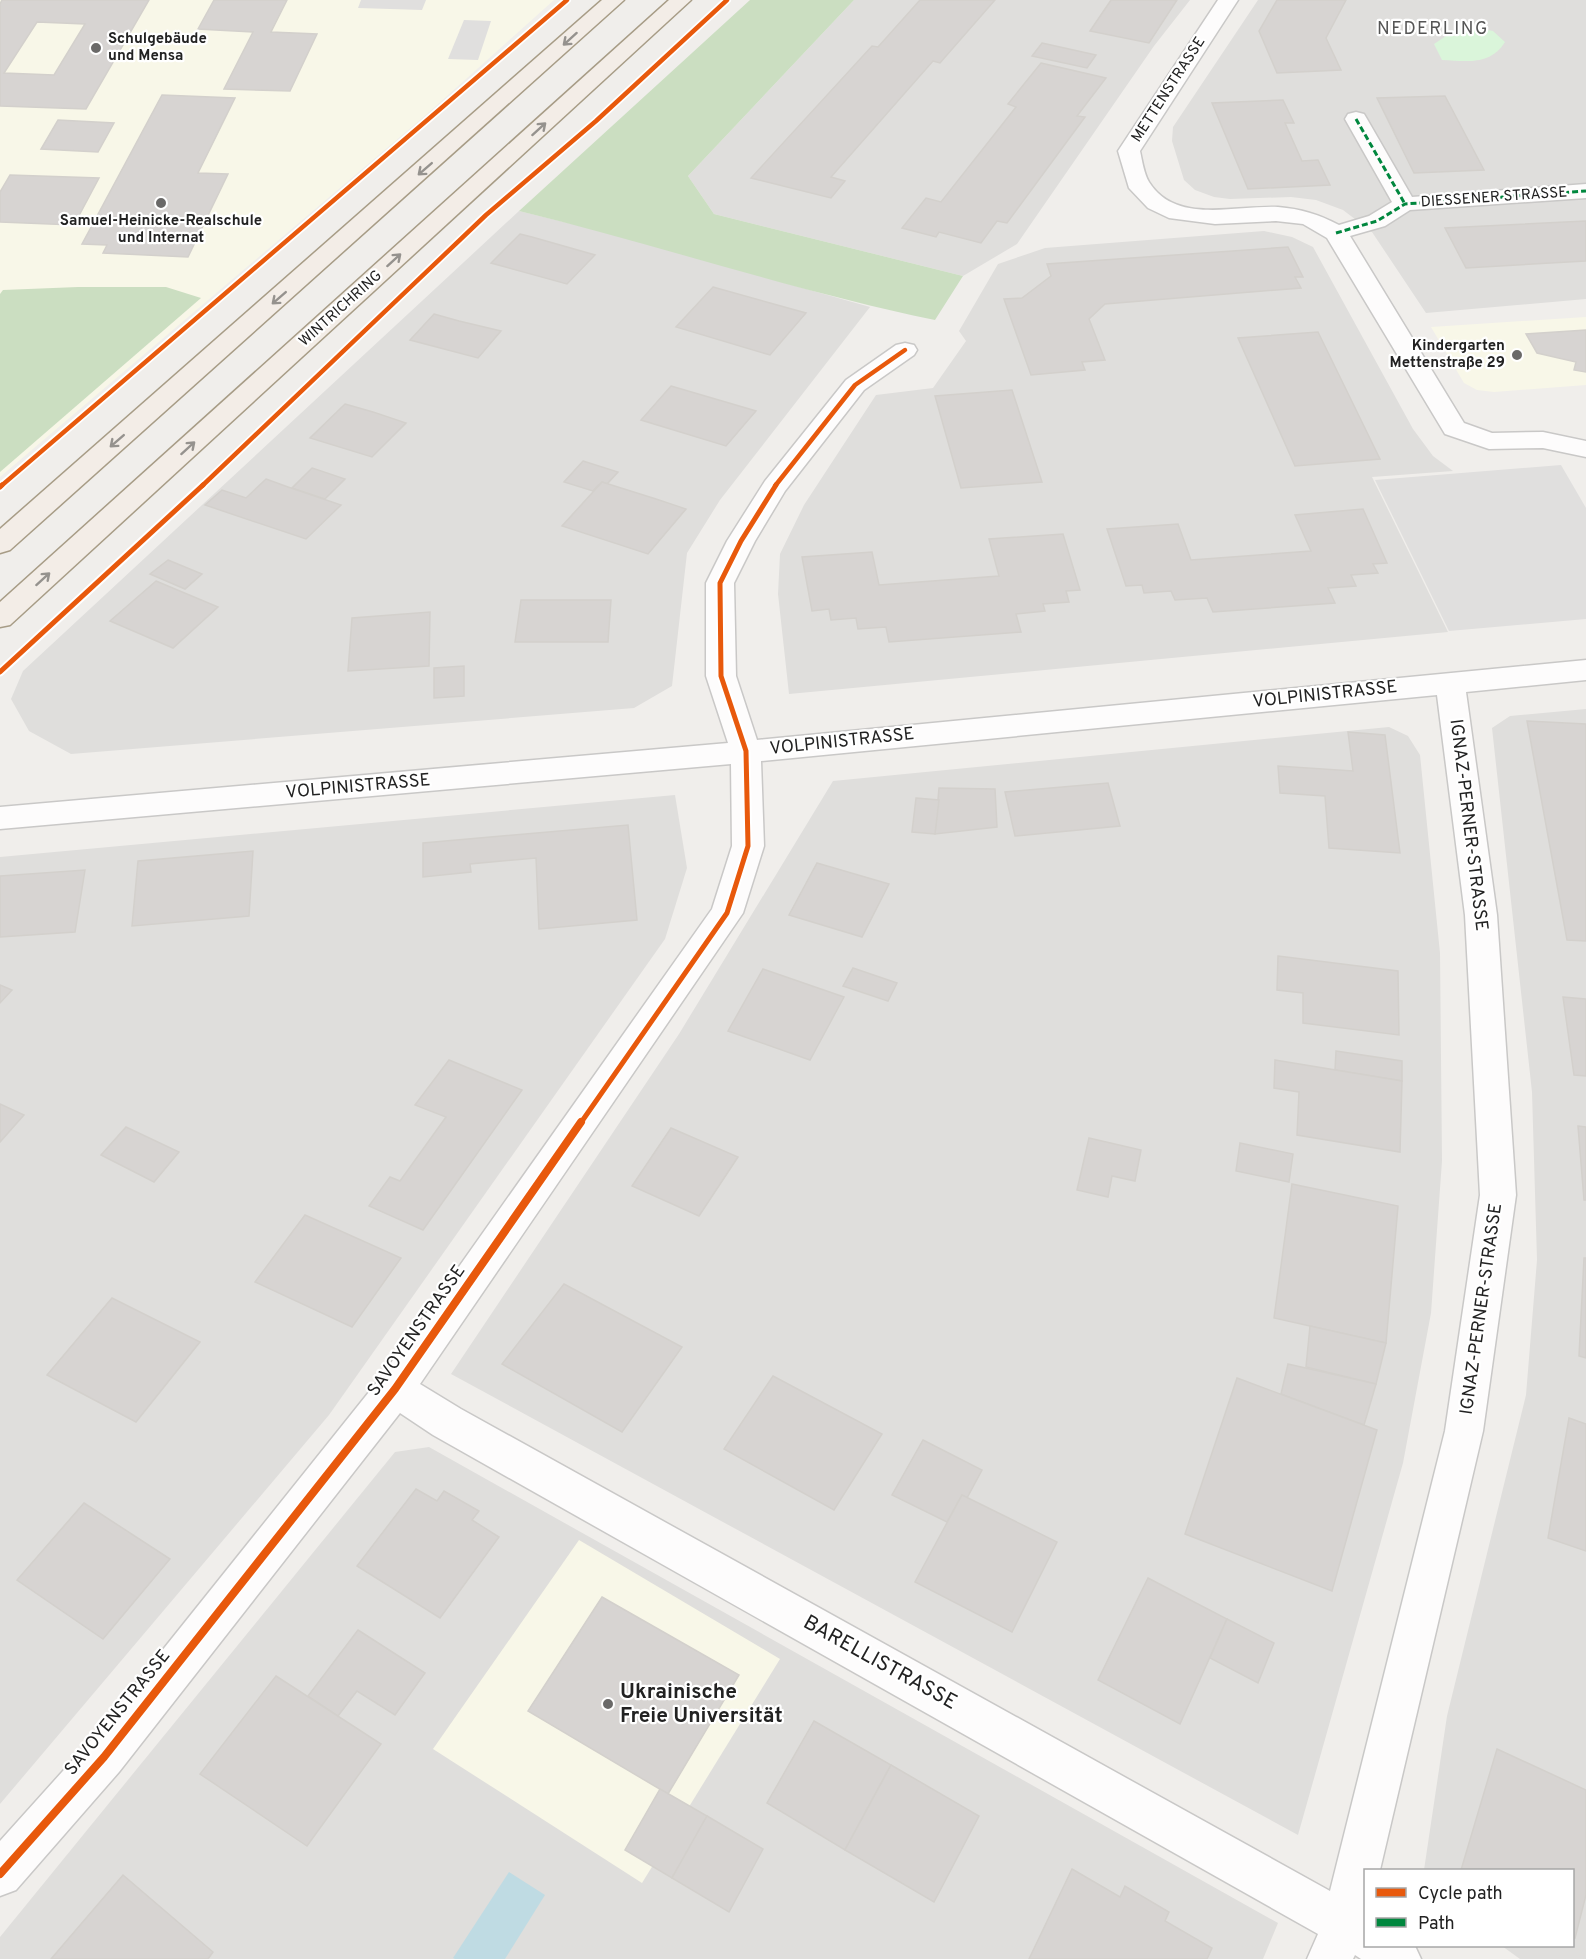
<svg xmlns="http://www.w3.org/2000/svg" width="1586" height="1959" viewBox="0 0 1586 1959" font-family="Overpass,sans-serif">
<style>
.residential{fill:#dfdedc}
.education{fill:#f8f7e8}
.forest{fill:#cbdec1}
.park{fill:#daf5da}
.parking{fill:#e0dfde}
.water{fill:#bfdbe3}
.building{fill:#d7d4d2;stroke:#d3d0cc;stroke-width:1.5;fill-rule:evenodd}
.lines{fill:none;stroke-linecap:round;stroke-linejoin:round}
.street-casing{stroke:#c9c8c7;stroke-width:3}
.primary-casing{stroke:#a79c86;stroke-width:3}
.street{fill:#fdfcfc;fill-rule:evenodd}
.primary{fill:#f3ede7;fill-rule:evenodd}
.quiet{stroke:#00873e;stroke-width:3;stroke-dasharray:6 3;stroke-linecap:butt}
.cycleway-far2-casing{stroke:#fff;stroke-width:8}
.cycleway-far1-casing{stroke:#fff;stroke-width:9}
.cycleway-casing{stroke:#fff;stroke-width:11}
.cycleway-far2{stroke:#e8590c;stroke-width:4.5}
.cycleway-far1{stroke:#e8590c;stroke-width:5}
.cycleway{stroke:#e8590c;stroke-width:8}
.oneway{stroke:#95928e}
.poi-dot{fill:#6a6968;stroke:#fff;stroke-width:2}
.labels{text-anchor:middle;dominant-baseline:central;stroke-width:4.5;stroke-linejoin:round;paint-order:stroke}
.far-poi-label{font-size:15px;font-weight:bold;fill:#222;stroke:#fff;text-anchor:start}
.far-street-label{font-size:15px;fill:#222;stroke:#fff}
.far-quarter-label{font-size:18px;letter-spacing:1.5px;fill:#555;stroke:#fff}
.street-label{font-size:18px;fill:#222;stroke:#fff}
.near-street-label{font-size:21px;fill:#222;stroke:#fff}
.near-poi-label{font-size:21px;font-weight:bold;fill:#222;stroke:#fff;text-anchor:start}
</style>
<rect width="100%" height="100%" fill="#f0eeeb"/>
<g class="residential">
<polygon points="854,0 1190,0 1154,46 1017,244 963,276 714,214 688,176"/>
<polygon points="1258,0 1586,0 1586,299 1426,313 1372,232 1343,210 1316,200 1291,197 1230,199 1214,197 1195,190 1184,180 1172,141 1173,127"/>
<polygon points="519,211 605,232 870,307 720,500 687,553 672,686 634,708 71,754 29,731 11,699 23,671"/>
<polygon points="1264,231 1292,237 1313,247 1413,429 1433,456 1453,471 1372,477 1448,632 789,694 778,594 780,554 804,505 876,395 933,388 966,341 959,331 998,264 1045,248"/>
<polygon points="1586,709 1586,1959 1520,1959 1502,1946 1572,1946 1572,1870 1424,1870 1447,1716 1526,1395 1537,1260 1532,1092 1492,728 1510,716"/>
<polygon points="1389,727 1408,736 1420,755 1440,953 1442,1161 1431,1313 1403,1463 1298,1835 451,1374 679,1034 833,781"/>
<polygon points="675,795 687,868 665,939 329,1415 0,1804 0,857"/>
<polygon points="429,1447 1278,1923 1263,1959 0,1959 0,1937 395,1452"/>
</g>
<g class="education">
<polygon points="0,0 554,0 427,114 0,477"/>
<polygon points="1586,317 1586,385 1494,392 1477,390 1464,383 1431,327"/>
<polygon points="579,1540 780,1659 642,1883 433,1749"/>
</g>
<g class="forest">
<path d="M750 0H854L688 176 714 214 963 276 935 320C795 291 658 245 519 211Z"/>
<polygon points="78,287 166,287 201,298 0,472 0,294 3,290"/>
</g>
<path class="park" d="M1474 27 1493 31 1505 42C1490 66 1466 61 1442 60L1434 44 1452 32Z"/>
<g class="parking">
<polygon points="361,0 426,0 422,10 358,8"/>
<polygon points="464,20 491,21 478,60 448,59"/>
<polygon points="1561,465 1586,508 1586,619 1449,631 1375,480"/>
</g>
<polygon class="water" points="509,1872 545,1895 505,1959 455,1959 453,1958"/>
<g class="building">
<path d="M2 0H149L86 109 0 106V4ZM37 22 85 24 54 75 4 73Z"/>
<polygon points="214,0 287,0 271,32 317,34 290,91 224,89 253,32 198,29"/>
<polygon points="920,0 995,0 940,63 933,61 831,177 845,181 831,198 751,178 872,46 878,47"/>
<polygon points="1111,0 1177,0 1149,43 1090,31"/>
<polygon points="1277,0 1346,0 1326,38 1341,70 1277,73 1259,31"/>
<polygon points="1042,43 1096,55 1087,68 1032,56"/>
<polygon points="1041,63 1106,78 1077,116 1085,117 1007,223 997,221 981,243 939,232 936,237 902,228 926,198 941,202 1016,107 1008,104"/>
<polygon points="162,95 235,98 198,173 228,174 188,257 103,253 107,245 82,244"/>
<polygon points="1445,96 1484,170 1414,173 1377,98"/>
<polygon points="1283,100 1294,123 1285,123 1302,161 1318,160 1330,185 1248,189 1212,103"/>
<polygon points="58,120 114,123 98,152 41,149"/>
<polygon points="10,175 99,178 74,225 0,222 0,192"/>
<polygon points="1586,221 1586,261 1466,268 1445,228"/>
<polygon points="520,234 532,237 595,255 567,284 491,263"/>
<polygon points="1288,247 1303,277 1295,277 1301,288 1105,304 1089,319 1105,360 1082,362 1085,370 1031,375 1004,299 1022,298 1051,276 1047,264"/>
<polygon points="713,287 770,303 806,313 770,355 676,327"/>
<polygon points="434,314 459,321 501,331 478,358 410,340"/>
<polygon points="1586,330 1586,372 1574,370 1576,362 1537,353 1526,334"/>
<polygon points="1318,332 1360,418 1380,459 1295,466 1238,338"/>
<polygon points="671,386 729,403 756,411 726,446 641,420"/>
<polygon points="1012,390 1042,482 961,488 935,396"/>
<polygon points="345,404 373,412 406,423 372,457 310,438"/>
<polygon points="583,461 618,472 607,484 602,482 593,491 564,482"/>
<polygon points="312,468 345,479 325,499 292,488"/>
<polygon points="266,479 288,487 341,505 306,539 205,505 222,490 246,498"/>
<polygon points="602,482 656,499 686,509 648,554 562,526"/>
<polygon points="1363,509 1387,563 1373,564 1378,573 1351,575 1356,586 1328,588 1335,603 1213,612 1207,598 1175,600 1171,591 1144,593 1142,585 1126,586 1107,529 1178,524 1191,560 1311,551 1295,515"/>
<polygon points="1063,534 1080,590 1066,591 1069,602 1043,604 1045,611 1016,614 1021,632 889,642 886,627 858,629 856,618 831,620 829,609 812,611 802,557 872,552 879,585 999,576 989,539"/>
<polygon points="168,560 202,574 185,589 150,574"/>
<polygon points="156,581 218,607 173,648 110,621"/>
<polygon points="521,600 611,600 608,642 515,642"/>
<polygon points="430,612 429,666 348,671 352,618"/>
<polygon points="464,666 464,696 434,698 434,668"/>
<polygon points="1527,721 1586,724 1586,941 1567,940"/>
<polygon points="1348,732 1385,735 1400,853 1329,848 1325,796 1280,793 1278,766 1353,771"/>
<polygon points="1108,783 1120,826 1015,836 1005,792"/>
<polygon points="939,788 995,789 997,827 935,834"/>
<polygon points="916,798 939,800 935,834 912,832"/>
<polygon points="628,825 637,920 539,929 536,858 470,864 471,872 423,877 423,843"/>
<polygon points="253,851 249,916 132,926 138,861"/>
<polygon points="817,863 889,884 862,937 789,915"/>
<polygon points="85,870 75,932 0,937 0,876"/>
<polygon points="1278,956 1398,971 1399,1035 1303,1023 1303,993 1277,990"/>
<polygon points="853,968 897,983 888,1001 843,986"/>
<polygon points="763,969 844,997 810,1060 728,1031"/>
<polygon points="0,985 12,990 0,1003"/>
<polygon points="1563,997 1586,999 1586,1076 1574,1075"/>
<polygon points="1336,1051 1402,1061 1402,1081 1335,1070"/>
<polygon points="449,1060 522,1090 423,1230 369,1206 390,1177 400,1181 446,1117 415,1105"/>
<polygon points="1275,1060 1402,1081 1400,1152 1297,1135 1299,1092 1274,1088"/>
<polygon points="0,1104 24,1115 0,1142"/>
<polygon points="1578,1126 1586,1127 1586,1200 1584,1200"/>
<polygon points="126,1127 179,1152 154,1182 101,1155"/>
<polygon points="671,1128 738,1157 699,1216 632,1186"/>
<polygon points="1089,1138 1141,1150 1135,1181 1112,1176 1108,1197 1077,1190"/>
<polygon points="1240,1143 1293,1154 1289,1182 1236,1171"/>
<polygon points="1292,1184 1398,1206 1386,1343 1274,1318"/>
<polygon points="305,1215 401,1258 352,1327 255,1282"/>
<polygon points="1584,1258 1586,1258 1586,1358 1579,1356"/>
<polygon points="564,1284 682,1347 622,1432 502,1364"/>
<polygon points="112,1298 200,1342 136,1422 47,1375"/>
<polygon points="1310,1326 1386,1343 1376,1384 1306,1367"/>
<polygon points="1288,1364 1376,1384 1364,1425 1281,1394"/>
<polygon points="773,1376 882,1434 834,1510 724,1449"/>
<polygon points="1237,1378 1377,1430 1332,1591 1185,1534"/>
<polygon points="1569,1418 1586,1424 1586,1551 1548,1538"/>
<polygon points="923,1440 982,1470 967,1498 962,1495 947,1522 892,1495"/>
<polygon points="416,1489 437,1501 444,1491 479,1511 472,1520 499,1537 440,1618 357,1566"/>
<polygon points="962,1495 1057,1542 1012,1632 915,1582"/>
<polygon points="84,1503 170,1559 103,1639 17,1580"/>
<polygon points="1148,1578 1227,1619 1180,1724 1098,1680"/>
<polygon points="602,1597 739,1675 668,1794 528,1711"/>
<polygon points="1227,1619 1274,1643 1258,1683 1210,1658"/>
<polygon points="358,1630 425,1673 395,1715 357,1691 338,1716 308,1696"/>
<polygon points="276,1676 381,1744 307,1846 200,1774"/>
<polygon points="814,1721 891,1765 845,1850 767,1803"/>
<polygon points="1497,1749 1586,1790 1586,1895 1575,1938 1572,1937 1572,1870 1461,1870"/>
<polygon points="891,1765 979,1816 934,1902 845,1850"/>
<polygon points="660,1789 707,1816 672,1878 625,1850"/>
<polygon points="707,1816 763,1849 729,1912 672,1878"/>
<polygon points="1072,1869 1120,1897 1125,1886 1169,1912 1165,1921 1212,1948 1207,1959 1029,1959"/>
<polygon points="123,1875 213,1952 208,1959 51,1959"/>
</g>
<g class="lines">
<defs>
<g id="street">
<path d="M1218 0H1238L1140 151C1142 160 1144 174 1149 182 1176 225 1236 205 1278 207 1301 209 1318 214 1339 225L1369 216 1392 202 1345 119 1348 114 1356 112 1364 114 1367 119 1412 197 1586 184V198L1410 210 1385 226 1350 236 1464 423 1492 433 1543 432 1586 441V457L1543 448 1489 449 1445 434 1327 238 1303 224 1276 221 1215 224 1169 218 1148 208 1129 188 1118 151Z"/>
<path d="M905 343 914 345 917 350 914 355 864 390 785 491 755 541 734 583 736 676 757 740 1586 660V680L1466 692 1497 915 1516 1195 1483 1431 1380 1870H1366V1946H1415L1421 1959H1361L1355 1955 1353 1959H1307L1318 1934 433 1435 400 1413 119 1772 16 1890 0 1896V1841L89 1742 381 1377 712 909 732 846 731 764 0 829V807L728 743 706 676V583L727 541 765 481 846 380 896 345ZM1437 695 1465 915 1480 1195 1445 1431 1330 1891 461 1409 420 1384 743 913 764 846 761 761Z"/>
</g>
<g id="primary">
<polygon points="602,0 624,0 10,550 0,553 0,529"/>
<polygon points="669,0 691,0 10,625 0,627 0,602"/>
</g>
</defs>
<use href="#street" class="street-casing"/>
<use href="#primary" class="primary-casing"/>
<use href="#street" class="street"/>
<use href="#primary" class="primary"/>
<g class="quiet">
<polyline points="1356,119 1405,204"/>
<polyline points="1336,233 1377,221 1405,204 1586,191"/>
</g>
<defs>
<g id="cycleway-far2">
<polyline points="1,486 567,0"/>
<polyline points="202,486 486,215 596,121 727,0"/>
<polyline points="775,486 855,385 905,350"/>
</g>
<g id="cycleway-far1">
<polyline points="0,487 2,485"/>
<polyline points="0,672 203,485"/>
<polyline points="580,1124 727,913 748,846 746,751 721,676 720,583 741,541 776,485"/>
</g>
<polyline id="cycleway" points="0,1874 104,1757 395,1389 581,1122"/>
</defs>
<use href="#cycleway-far2" class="cycleway-far2-casing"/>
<use href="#cycleway-far1" class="cycleway-far1-casing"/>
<use href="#cycleway" class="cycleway-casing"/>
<use href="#cycleway-far2" class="cycleway-far2"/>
<use href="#cycleway-far1" class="cycleway-far1"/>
<use href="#cycleway" class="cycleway"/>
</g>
<defs><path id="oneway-shaft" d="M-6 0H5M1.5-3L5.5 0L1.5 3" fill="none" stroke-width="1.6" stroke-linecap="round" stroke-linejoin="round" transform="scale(1.5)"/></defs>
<g class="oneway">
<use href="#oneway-shaft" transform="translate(570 39) rotate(138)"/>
<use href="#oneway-shaft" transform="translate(539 129) rotate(-42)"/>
<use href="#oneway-shaft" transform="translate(425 169) rotate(139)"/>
<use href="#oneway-shaft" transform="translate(394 260) rotate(-42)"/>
<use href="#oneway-shaft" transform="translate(279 298) rotate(139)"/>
<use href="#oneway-shaft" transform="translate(117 441) rotate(139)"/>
<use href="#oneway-shaft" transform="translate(188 448) rotate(-42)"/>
<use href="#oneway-shaft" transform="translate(43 579) rotate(-42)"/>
</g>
<g class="poi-dot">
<circle cx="96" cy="48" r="6"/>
<circle cx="161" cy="203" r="6"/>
<circle cx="1517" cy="355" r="6"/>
<circle cx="608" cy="1704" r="6"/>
</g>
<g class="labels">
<g class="far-poi-label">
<text x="108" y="39">Schulgebäude<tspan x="108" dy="17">und Mensa</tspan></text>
<text x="161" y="221" text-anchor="middle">Samuel-Heinicke-Realschule<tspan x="161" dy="17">und Internat</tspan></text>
<text x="1505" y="346" text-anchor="end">Kindergarten<tspan x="1505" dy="17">Mettenstraße 29</tspan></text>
</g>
<g class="far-street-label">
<text transform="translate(1169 90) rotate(-57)">METTENSTRASSE</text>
<text transform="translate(1494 198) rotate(-4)">DIESSENER STRASSE</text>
<text transform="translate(341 309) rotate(-42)">WINTRICHRING</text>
</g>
<g class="far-quarter-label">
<text x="1433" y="29">NEDERLING</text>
</g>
<g class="street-label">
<text transform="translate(1325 695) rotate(-6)">VOLPINISTRASSE</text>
<text transform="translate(842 742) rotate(-6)">VOLPINISTRASSE</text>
<text transform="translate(358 787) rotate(-5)">VOLPINISTRASSE</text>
<text transform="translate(1468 825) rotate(83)">IGNAZ-PERNER-STRASSE</text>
<text transform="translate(1482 1309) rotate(-82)">IGNAZ-PERNER-STRASSE</text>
<text transform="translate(417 1331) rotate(-55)">SAVOYENSTRASSE</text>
<text transform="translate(118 1713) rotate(-51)">SAVOYENSTRASSE</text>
</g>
<g class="near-street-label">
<text transform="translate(880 1663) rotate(29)">BARELLISTRASSE</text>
</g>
<g class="near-poi-label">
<text x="620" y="1692">Ukrainische<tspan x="620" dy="24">Freie Universität</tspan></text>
</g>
</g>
<rect x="1364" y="1869" width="210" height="78" fill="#ffffff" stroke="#a7a7a7" stroke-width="1.5"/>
<rect x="1376" y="1888" width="30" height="9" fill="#e8590c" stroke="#a7a7a7" stroke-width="1.5"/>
<text x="1418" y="1899" font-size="18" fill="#222222">Cycle path</text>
<rect x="1376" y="1918" width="30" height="9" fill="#00873e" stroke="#a7a7a7" stroke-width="1.5"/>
<text x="1418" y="1929" font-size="18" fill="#222222">Path</text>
</svg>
